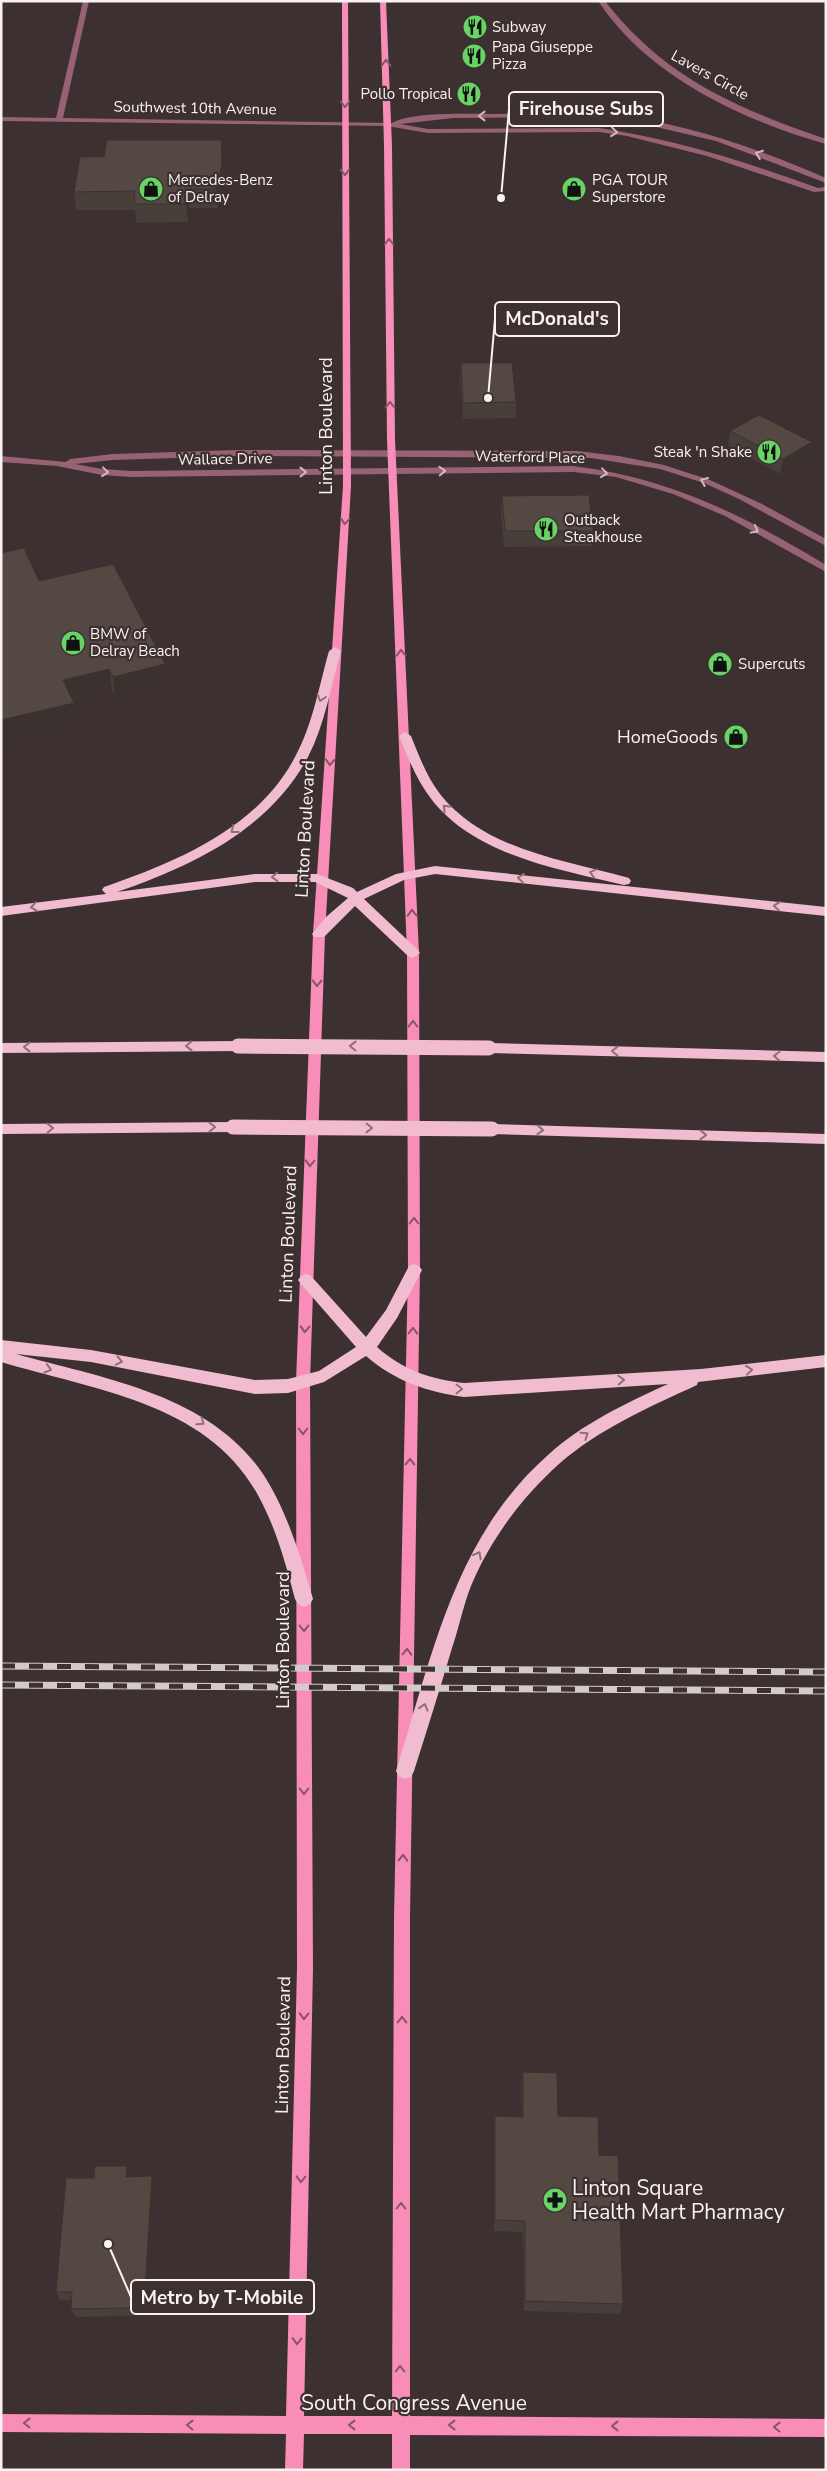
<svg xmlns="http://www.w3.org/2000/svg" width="827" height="2471" viewBox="0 0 827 2471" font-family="'Nunito Sans',sans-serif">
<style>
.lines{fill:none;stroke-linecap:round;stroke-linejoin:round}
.minor{fill:#976276;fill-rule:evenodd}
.major{fill:#f88db8;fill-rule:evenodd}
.highway{fill:#f1bccf;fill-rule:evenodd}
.rail-casing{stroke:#d4caca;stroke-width:7}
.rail{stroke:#3c3030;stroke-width:5;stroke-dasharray:14;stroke-linecap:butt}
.highway-bridge{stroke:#f1bccf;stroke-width:15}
.wall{fill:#483e3a}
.shaded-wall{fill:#3b322f}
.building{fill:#544843;stroke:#3b322f}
.oneway{stroke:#875566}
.oneway2{stroke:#d2b8c0}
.oneway3{stroke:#8d6f78}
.labels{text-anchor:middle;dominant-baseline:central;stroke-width:4.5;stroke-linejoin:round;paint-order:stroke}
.far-poi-label{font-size:15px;fill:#faf1f1;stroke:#3c3030;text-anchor:start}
.far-street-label{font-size:15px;fill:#faf1f1;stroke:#3c3030}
.street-label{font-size:18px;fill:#faf1f1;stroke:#3c3030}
.poi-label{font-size:18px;fill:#faf1f1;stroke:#3c3030;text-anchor:end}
.near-poi-label{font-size:21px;fill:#faf1f1;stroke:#3c3030;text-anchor:start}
.near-street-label{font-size:21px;fill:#faf1f1;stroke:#3c3030}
.leader{fill:none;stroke:#faf1f1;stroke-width:2}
.callout-dot{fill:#faf1f1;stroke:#3c3030;stroke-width:2}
.callout{fill:#3c3030;stroke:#faf1f1;stroke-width:2}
.callout-label{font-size:19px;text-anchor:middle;font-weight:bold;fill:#faf1f1}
</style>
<rect width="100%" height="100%" fill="#3c3030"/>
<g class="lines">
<g class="minor">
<path d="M83 1H89L63 118 392 123C412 112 465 114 489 114 529 114 569 110 607 114 684 122 756 148 826 178V183L716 141 635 122 572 117 453 118 400 124 428 129 599 128C675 139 746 162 818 188L826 187V191L814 192 707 156 627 136 599 132 428 133 387 126 1 121V117L56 118Z"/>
<path d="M598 1H605C665 78 736 108 826 139V144C762 126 693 96 643 52 626 37 611 20 598 1Z"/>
<path d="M237 450 577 451 619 456 664 465 710 480 762 504 826 539V546L739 499 704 483 660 469 591 458 237 456 113 460 75 464 102 469 131 471 573 466C670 478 743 515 826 565V572L725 516 673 494 616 477 573 472 131 477 102 475 57 466 1 462V456L66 462 70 459 113 454Z"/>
</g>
<polygon class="major" points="342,1 348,1 351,486 325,934 310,1382 313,1968 304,2416 392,2416 394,1917 408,1270 407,953 387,439 384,146 380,1 386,1 392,146 395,439 419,953 420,1270 410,1917 410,2416 826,2419 826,2437 410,2435 410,2470 392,2470 392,2434 304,2434 303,2470 285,2470 286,2434 1,2432 1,2414 286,2416 297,1968 296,1382 313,934 343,486"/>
<g class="highway">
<path d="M335 647 341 651C331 686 325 724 308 757 269 830 192 866 117 892L255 874H317L353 888 357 892 396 874 435 866 826 907V916L435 874 404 880 364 899 418 950 420 953 413 958 408 956 355 906 324 937H314L312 934 326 917 348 898 315 882H255L1 916V907L106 894 102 890 104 887C177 862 258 828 295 757 313 724 319 686 329 651Z"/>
<path d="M405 732 411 736C419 756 427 777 440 794 484 850 564 860 629 878L631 881 629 884 624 885C559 869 476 856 432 800 417 781 408 758 399 736Z"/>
<polygon points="238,1041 245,1046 238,1051 1,1053 1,1043"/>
<polygon points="489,1043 826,1052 826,1062 489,1053 482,1048"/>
<polygon points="233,1122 238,1123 240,1127 238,1131 233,1132 1,1134 1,1124"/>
<polygon points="492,1124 826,1134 826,1144 492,1134 487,1133 485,1129 487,1125"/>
<path d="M414 1264 419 1266 422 1270 397 1318 377 1347C403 1370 430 1379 464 1383L701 1369 826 1355V1367L698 1382 697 1385C649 1407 599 1429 559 1464 522 1497 490 1540 471 1586 463 1606 459 1628 452 1648 440 1689 427 1730 414 1771L411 1777 405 1779 399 1777 396 1771C432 1657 454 1538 548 1455 582 1424 626 1403 668 1384L464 1397C427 1392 395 1381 366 1356L324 1382 288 1393 255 1394 91 1362 16 1354C109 1380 222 1396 272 1489 291 1524 302 1561 313 1599L310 1604 304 1607 298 1604 295 1599C286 1565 277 1531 260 1499 211 1403 94 1390 1 1362V1340L91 1350 255 1380 288 1379 319 1371 356 1347 301 1284 298 1280 301 1276 306 1274 311 1276 366 1337 386 1310 409 1266Z"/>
</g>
<defs>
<g id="rail">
<polyline points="1,1666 826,1672"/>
<polyline points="1,1685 826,1691"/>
</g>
</defs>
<use href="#rail" class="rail-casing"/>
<use href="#rail" class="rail"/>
<g class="highway-bridge">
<polyline points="238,1046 489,1048"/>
<polyline points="233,1127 492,1129"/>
</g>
</g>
<g class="wall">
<polygon points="221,140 223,183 218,208 189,208 188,222 136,223 135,210 76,210 74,192 104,157"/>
<polygon points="461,363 516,402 516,418 463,419 460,378"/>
<polygon points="730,431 812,442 809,458 780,474 728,446"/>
<polygon points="502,496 593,531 592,546 504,547 501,512"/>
<polygon points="1,553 39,581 168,684 115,697 112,689 72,699 77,723 1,741"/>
<polygon points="523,2072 558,2116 599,2155 623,2304 620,2314 524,2311 523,2232 494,2231 494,2128 495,2116 522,2117 521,2085"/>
<polygon points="127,2166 130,2177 152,2176 155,2185 148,2299 135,2300 133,2316 75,2317 71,2309 71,2300 60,2300 56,2292 94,2178"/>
</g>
<g class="shaded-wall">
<polygon points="221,140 223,183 218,208 216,189"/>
<polygon points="188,189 189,208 188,222 186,204"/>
<polygon points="812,442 809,458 780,474 783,459"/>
<polygon points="165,664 168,684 115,697 113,677"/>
<polygon points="109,669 112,689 66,700 63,680"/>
<polygon points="74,703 77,723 1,741 1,720"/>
<polygon points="127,2166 130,2175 129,2186 126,2177"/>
<polygon points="152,2176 155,2185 148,2299 145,2291"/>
<polygon points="132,2291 135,2300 133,2316 130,2308"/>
</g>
<g class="building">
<polygon points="107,140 221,140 222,164 216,189 188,189 186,204 134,204 135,191 74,192 80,157 104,157"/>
<polygon points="461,363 512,363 516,402 463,403"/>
<polygon points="759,415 812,442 783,459 730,431"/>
<polygon points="589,495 593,531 505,531 502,496"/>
<polygon points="24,548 39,581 113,564 165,664 113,677 109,669 63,680 74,703 1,720 1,553"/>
<polygon points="523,2072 557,2073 558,2116 598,2117 599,2155 618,2156 623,2304 525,2301 525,2221 495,2220 495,2116 523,2117"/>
<polygon points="95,2166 127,2166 126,2177 152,2176 145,2291 132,2291 130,2308 71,2309 72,2292 56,2292 66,2178 94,2178"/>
</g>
<defs><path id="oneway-chevron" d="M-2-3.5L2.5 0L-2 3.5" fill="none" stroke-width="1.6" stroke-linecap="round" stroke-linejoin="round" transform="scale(1.25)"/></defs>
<g class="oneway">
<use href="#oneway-chevron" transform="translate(386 63) rotate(-91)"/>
<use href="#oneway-chevron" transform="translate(345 104) rotate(90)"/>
<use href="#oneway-chevron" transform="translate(345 172) rotate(89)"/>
<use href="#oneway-chevron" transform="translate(389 242) rotate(-90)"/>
<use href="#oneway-chevron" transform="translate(390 405) rotate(-90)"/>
<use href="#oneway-chevron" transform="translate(345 521) rotate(94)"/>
<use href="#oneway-chevron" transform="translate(401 653) rotate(-93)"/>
<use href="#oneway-chevron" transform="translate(330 762) rotate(93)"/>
<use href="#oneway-chevron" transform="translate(412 913) rotate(-91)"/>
<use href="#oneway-chevron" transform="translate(317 983) rotate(92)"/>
<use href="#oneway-chevron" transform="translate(413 1024) rotate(-90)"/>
<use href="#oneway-chevron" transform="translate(310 1163) rotate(92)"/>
<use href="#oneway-chevron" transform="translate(414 1221) rotate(-90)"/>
<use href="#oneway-chevron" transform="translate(305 1329) rotate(92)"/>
<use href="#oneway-chevron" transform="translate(413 1331) rotate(-89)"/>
<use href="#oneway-chevron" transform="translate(303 1431) rotate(90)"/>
<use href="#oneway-chevron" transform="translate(410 1462) rotate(-89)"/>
<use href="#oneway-chevron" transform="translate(304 1628) rotate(90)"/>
<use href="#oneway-chevron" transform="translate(407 1652) rotate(-89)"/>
<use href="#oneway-chevron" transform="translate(304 1791) rotate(90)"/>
<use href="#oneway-chevron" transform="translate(403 1858) rotate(-89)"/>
<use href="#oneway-chevron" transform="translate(304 2016) rotate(91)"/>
<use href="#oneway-chevron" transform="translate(402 2020) rotate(-90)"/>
<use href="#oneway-chevron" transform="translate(301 2179) rotate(91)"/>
<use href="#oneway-chevron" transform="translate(401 2206) rotate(-90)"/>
<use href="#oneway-chevron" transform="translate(297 2341) rotate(91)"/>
<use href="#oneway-chevron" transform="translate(400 2369) rotate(-90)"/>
<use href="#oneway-chevron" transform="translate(27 2423) rotate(-179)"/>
<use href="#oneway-chevron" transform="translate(190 2425) rotate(-179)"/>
<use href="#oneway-chevron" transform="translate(352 2425) rotate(-180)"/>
<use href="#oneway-chevron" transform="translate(452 2425) rotate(-180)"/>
<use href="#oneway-chevron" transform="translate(615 2426) rotate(-180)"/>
<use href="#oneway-chevron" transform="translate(777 2427) rotate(-179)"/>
</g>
<g class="oneway2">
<use href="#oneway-chevron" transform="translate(482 116) rotate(180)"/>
<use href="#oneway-chevron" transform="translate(614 132) rotate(6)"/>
<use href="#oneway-chevron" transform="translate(759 154) rotate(-159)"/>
<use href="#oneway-chevron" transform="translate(442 471) rotate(-2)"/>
<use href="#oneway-chevron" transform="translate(105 472) rotate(6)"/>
<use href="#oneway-chevron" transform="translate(303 472) rotate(-1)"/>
<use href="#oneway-chevron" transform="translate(604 473) rotate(7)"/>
<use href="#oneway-chevron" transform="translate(704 481) rotate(-157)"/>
<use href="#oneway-chevron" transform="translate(755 530) rotate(29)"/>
</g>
<g class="oneway3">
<use href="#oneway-chevron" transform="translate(321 698) rotate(108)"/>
<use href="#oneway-chevron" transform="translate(446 808) rotate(-135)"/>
<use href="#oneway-chevron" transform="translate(234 830) rotate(143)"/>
<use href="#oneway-chevron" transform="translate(593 873) rotate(-165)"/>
<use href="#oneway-chevron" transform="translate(275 877) rotate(178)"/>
<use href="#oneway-chevron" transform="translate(521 878) rotate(-174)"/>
<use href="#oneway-chevron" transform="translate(777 906) rotate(-174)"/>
<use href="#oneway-chevron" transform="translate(34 907) rotate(172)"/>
<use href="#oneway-chevron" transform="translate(189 1046) rotate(179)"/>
<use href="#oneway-chevron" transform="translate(353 1046) rotate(-179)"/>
<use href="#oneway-chevron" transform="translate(27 1047) rotate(180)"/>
<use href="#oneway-chevron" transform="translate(615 1051) rotate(-179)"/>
<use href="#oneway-chevron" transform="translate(777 1056) rotate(-178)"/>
<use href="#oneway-chevron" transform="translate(212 1127) rotate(-1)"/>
<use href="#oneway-chevron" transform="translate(50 1128) rotate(-1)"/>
<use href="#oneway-chevron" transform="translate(369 1128) rotate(1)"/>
<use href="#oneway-chevron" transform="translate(540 1130) rotate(2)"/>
<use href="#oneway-chevron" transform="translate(703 1135) rotate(2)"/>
<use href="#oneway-chevron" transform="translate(119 1361) rotate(11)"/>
<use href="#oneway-chevron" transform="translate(48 1369) rotate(16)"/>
<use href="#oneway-chevron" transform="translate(749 1370) rotate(-6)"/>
<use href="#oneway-chevron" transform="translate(621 1380) rotate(-3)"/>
<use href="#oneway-chevron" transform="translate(459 1389) rotate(1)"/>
<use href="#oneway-chevron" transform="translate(201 1422) rotate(35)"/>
<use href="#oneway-chevron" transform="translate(585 1435) rotate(-35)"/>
<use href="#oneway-chevron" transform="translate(478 1555) rotate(-62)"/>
<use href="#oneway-chevron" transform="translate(424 1707) rotate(-73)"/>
</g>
<defs>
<symbol id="restaurant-disc" viewBox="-11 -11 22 22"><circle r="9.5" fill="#67d465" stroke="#3c3030"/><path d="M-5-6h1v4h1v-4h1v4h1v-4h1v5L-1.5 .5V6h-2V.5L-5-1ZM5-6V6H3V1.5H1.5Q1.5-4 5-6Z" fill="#111"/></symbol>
<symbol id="shop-disc" viewBox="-11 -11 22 22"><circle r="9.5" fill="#67d465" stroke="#3c3030"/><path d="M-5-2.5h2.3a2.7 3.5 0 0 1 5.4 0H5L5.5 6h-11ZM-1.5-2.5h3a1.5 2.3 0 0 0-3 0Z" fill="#111"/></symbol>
<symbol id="pharmacy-disc" viewBox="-11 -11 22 22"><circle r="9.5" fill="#67d465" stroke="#3c3030"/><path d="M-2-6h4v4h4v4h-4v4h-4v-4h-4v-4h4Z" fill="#111"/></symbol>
</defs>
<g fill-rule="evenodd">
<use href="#restaurant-disc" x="461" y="13" width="28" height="28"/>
<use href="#restaurant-disc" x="460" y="42" width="28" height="28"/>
<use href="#restaurant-disc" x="455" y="80" width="28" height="28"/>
<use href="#shop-disc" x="137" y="175" width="28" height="28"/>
<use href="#shop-disc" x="560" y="175" width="28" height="28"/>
<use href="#restaurant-disc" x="755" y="438" width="28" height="28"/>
<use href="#restaurant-disc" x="532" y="515" width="28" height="28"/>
<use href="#shop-disc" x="59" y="629" width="28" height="28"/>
<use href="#shop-disc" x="706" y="650" width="28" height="28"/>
<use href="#shop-disc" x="722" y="723" width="28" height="28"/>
<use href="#pharmacy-disc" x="541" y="2186" width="28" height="28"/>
</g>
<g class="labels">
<g class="far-poi-label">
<text x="492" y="27">Subway</text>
<text x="492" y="47">Papa Giuseppe<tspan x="492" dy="17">Pizza</tspan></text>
<text x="452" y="94" text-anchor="end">Pollo Tropical</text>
<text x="168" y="180">Mercedes-Benz<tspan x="168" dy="17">of Delray</tspan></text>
<text x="592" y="180">PGA TOUR<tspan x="592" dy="17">Superstore</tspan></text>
<text x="752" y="452" text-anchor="end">Steak 'n Shake</text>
<text x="564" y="520">Outback<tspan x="564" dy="17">Steakhouse</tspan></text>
<text x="90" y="634">BMW of<tspan x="90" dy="17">Delray Beach</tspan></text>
<text x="738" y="664">Supercuts</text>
</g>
<g class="far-street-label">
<text transform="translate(710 75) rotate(29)">Lavers Circle</text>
<text transform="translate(195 108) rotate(1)">Southwest 10th Avenue</text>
<text transform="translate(530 457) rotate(1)">Waterford Place</text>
<text transform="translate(225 459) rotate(-1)">Wallace Drive</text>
</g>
<g class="street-label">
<text transform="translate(326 426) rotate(-90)">Linton Boulevard</text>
<text transform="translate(305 829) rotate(-87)">Linton Boulevard</text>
<text transform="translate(288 1234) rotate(-88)">Linton Boulevard</text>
<text transform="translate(283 1640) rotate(-90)">Linton Boulevard</text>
<text transform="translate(283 2045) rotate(-89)">Linton Boulevard</text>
</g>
<g class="poi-label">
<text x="718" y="737">HomeGoods</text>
</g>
<g class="near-poi-label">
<text x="572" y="2188">Linton Square<tspan x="572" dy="24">Health Mart Pharmacy</tspan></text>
</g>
<g class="near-street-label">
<text x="414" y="2403">South Congress Avenue</text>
</g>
</g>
<path class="leader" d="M501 198L509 109M488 398L495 319M108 2244L131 2297"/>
<g class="callout-dot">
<circle cx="501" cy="198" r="5"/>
<circle cx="488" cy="398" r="5"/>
<circle cx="108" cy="2244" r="5"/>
</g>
<g class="callout">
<rect x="509" y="92" width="154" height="34" rx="5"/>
<rect x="495" y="302" width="124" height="34" rx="5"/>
<rect x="131" y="2280" width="183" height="34" rx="5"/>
</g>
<g class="callout-label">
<text x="586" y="115">Firehouse Subs</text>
<text x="557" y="325">McDonald's</text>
<text x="222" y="2304">Metro by T-Mobile</text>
</g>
<rect width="827" height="2471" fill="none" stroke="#faf1f1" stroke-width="5"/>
</svg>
